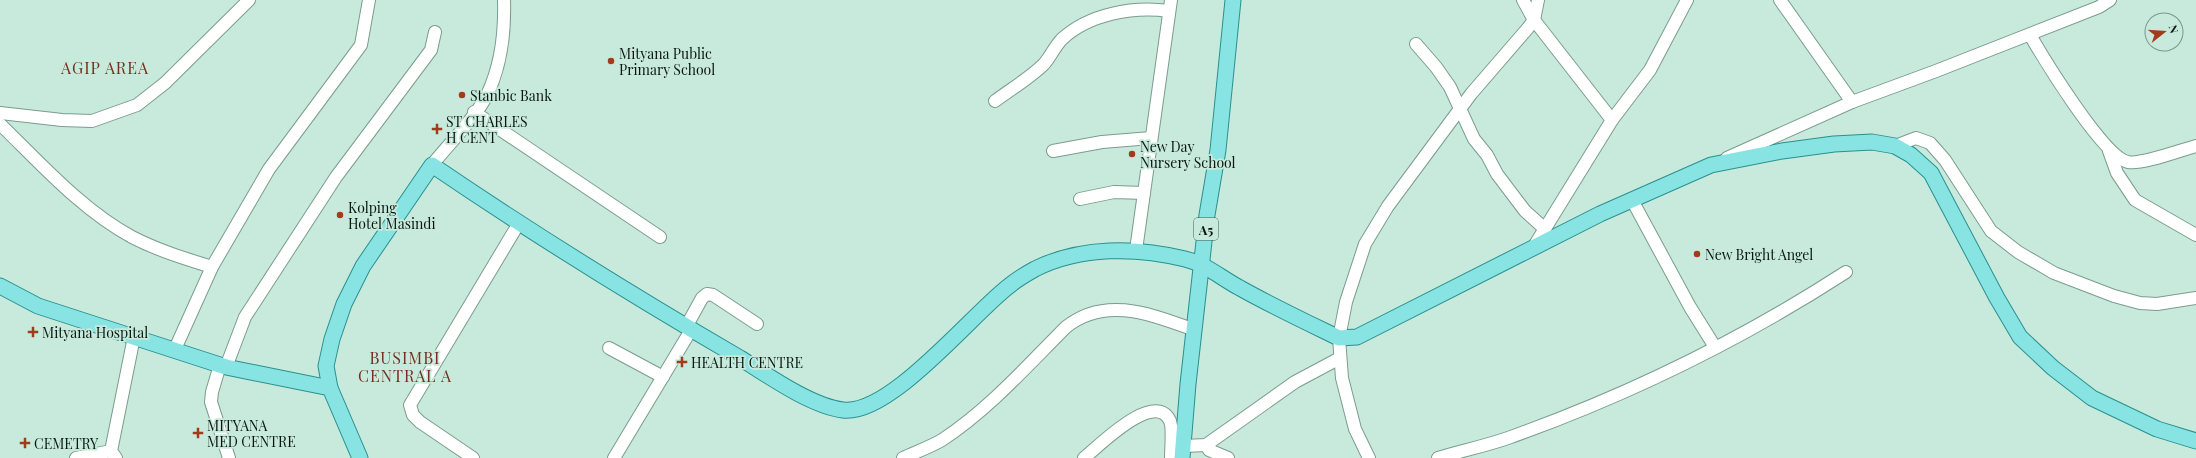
<svg xmlns="http://www.w3.org/2000/svg" width="2196" height="458" viewBox="0 0 2196 458" font-family="'Playfair Display',serif">
<style>
.lines{fill:none;stroke-linecap:round;stroke-linejoin:round}
.minor-casing{stroke:#7b9c8e;stroke-width:14}
.major-casing{stroke:#29908e;stroke-width:17}
.minor{stroke:#fff;stroke-width:12}
.major{stroke:#88e3e3;stroke-width:15}
.poi-dot{fill:#a23b1c;stroke:#c8eadc;stroke-width:1.5}
.labels{text-anchor:middle;dominant-baseline:central;stroke-width:3.5;stroke-linejoin:round;paint-order:stroke}
.shield{fill:#c8eadc;stroke:#43564f;stroke-width:1}
.shield-label{font-size:13px;font-weight:bold;fill:#0a1712}
.poi-label{font-size:14px;fill:#0a1712;stroke:#c8eadc;text-anchor:start}
.quarter-label{font-size:16px;letter-spacing:1px;fill:#73301d;stroke:#c8eadc}
</style>
<rect width="100%" height="100%" fill="#c8eadc"/>
<g class="lines">
<defs>
<g id="minor">
<polyline points="1523,0 1534,20 1612,120"/>
<polyline points="1780,0 1852,102"/>
<path d="M2030 35C2044 59 2104 158 2128 162 2141 165 2181 150 2196 146"/>
<polyline points="1416,44 1436,67 1450,87 1474,139 1487,155 1497,174 1525,211 1545,229"/>
<path d="M995 101C1011 89 1030 78 1044 64 1051 56 1055 46 1062 39 1089 14 1133 6 1169 11"/>
<polyline points="474,112 660,237"/>
<polyline points="0,113 62,120 92,121 137,105 165,83 249,0"/>
<path d="M0 124C40 163 83 211 132 237 157 250 186 259 212 267"/>
<polyline points="1895,146 1916,138 1930,143 1945,160 1991,231 2018,252 2054,273 2114,296 2140,303 2157,304 2196,298"/>
<polyline points="1053,151 1102,142 1151,138"/>
<polyline points="2109,151 2117,173 2135,200 2196,235"/>
<polyline points="1727,158 1852,102 1936,71 2099,7 2110,0"/>
<path d="M432 165C447 146 477 116 487 95 501 66 505 32 504 0"/>
<polyline points="1080,199 1114,192 1144,193"/>
<polyline points="1632,200 1690,307 1715,347"/>
<polyline points="1533,248 1612,120 1650,70 1687,0"/>
<polyline points="1136,250 1171,0"/>
<polyline points="686,327 702,298 707,294 713,295 757,324"/>
<polyline points="609,348 663,377"/>
<polyline points="175,349 212,267 269,169 361,45 369,0"/>
<polyline points="220,365 212,392 211,402 229,458"/>
<polyline points="226,367 245,317 336,177 431,50 435,32"/>
<polyline points="1206,445 1209,450 1228,458"/>
<polyline points="1184,446 1206,445 1295,382 1340,358"/>
<polyline points="76,458 111,451"/>
<polyline points="116,458 111,451 134,337"/>
<polyline points="473,458 420,422 413,415 410,405 519,223"/>
<polyline points="614,458 691,330"/>
<path d="M903 458C916 452 930 447 942 440 989 409 1027 366 1066 327 1106 295 1152 315 1195 330"/>
<path d="M1084 458C1099 446 1155 389 1170 421 1173 427 1171 450 1171 458"/>
<polyline points="1369,458 1355,429 1342,378 1339,338 1346,302 1365,244 1388,206 1471,94 1528,28 1534,20 1538,0"/>
<path d="M1438 458C1461 451 1485 446 1508 438 1626 396 1741 340 1846 272"/>
</g>
<g id="major">
<polyline points="0,286 38,306 226,367 330,388 360,458"/>
<path d="M330 388 326 366 332 339 344 304 363 266 432 165C532 233 635 297 740 358 767 375 811 406 843 410 890 416 972 314 1009 286 1016 280 1026 274 1035 269 1081 246 1137 247 1185 259 1206 264 1221 278 1240 288 1272 306 1306 322 1339 338L1357 337 1600 214 1711 165 1782 151 1834 144 1872 142 1895 146 1911 155 1931 173 1997 298 2020 337 2053 368 2092 398 2157 429 2196 441"/>
<polyline points="1182,458 1188,384 1207,215 1218,150 1233,0"/>
</g>
</defs>
<use href="#minor" class="minor-casing"/>
<use href="#major" class="major-casing"/>
<use href="#minor" class="minor"/>
<use href="#major" class="major"/>
</g>
<g class="poi-dot">
<circle cx="611" cy="61" r="4"/>
<circle cx="462" cy="95" r="4"/>
<path d="M435 123h4v4h4v4h-4v4h-4v-4h-4v-4h4z"/>
<circle cx="1132" cy="154" r="4"/>
<circle cx="340" cy="215" r="4"/>
<circle cx="1697" cy="254" r="4"/>
<path d="M31 326h4v4h4v4h-4v4h-4v-4h-4v-4h4z"/>
<path d="M680 356h4v4h4v4h-4v4h-4v-4h-4v-4h4z"/>
<path d="M196 427h4v4h4v4h-4v4h-4v-4h-4v-4h4z"/>
<path d="M23 437h4v4h4v4h-4v4h-4v-4h-4v-4h4z"/>
</g>
<g class="labels">
<rect class="shield" x="1194" y="218" width="24" height="22" rx="3"/>
<g class="shield-label">
<text x="1206" y="229">A5</text>
</g>
<g class="poi-label">
<text x="619" y="53">Mityana Public<tspan x="619" dy="16">Primary School</tspan></text>
<text x="470" y="95">Stanbic Bank</text>
<text x="446" y="121">ST CHARLES<tspan x="446" dy="16">H CENT</tspan></text>
<text x="1140" y="146">New Day<tspan x="1140" dy="16">Nursery School</tspan></text>
<text x="348" y="207">Kolping<tspan x="348" dy="16">Hotel Masindi</tspan></text>
<text x="1705" y="254">New Bright Angel</text>
<text x="42" y="332">Mityana Hospital</text>
<text x="691" y="362">HEALTH CENTRE</text>
<text x="207" y="425">MITYANA<tspan x="207" dy="16">MED CENTRE</tspan></text>
<text x="34" y="443">CEMETRY</text>
</g>
<g class="quarter-label">
<text x="105" y="67">AGIP AREA</text>
<text x="405" y="357">BUSIMBI<tspan x="405" dy="18">CENTRAL A</tspan></text>
</g>
</g>
<g transform="translate(2164 32) rotate(73)"><circle r="19" fill="#c8eadc" stroke="#7c968b"/>
<path d="M0-3L7 15L0 10L-7 15Z" fill="#a23b1c"/>
<text y="-6" font-size="11" font-weight="bold" text-anchor="middle" fill="#0a1712">N</text>
</g>
</svg>
